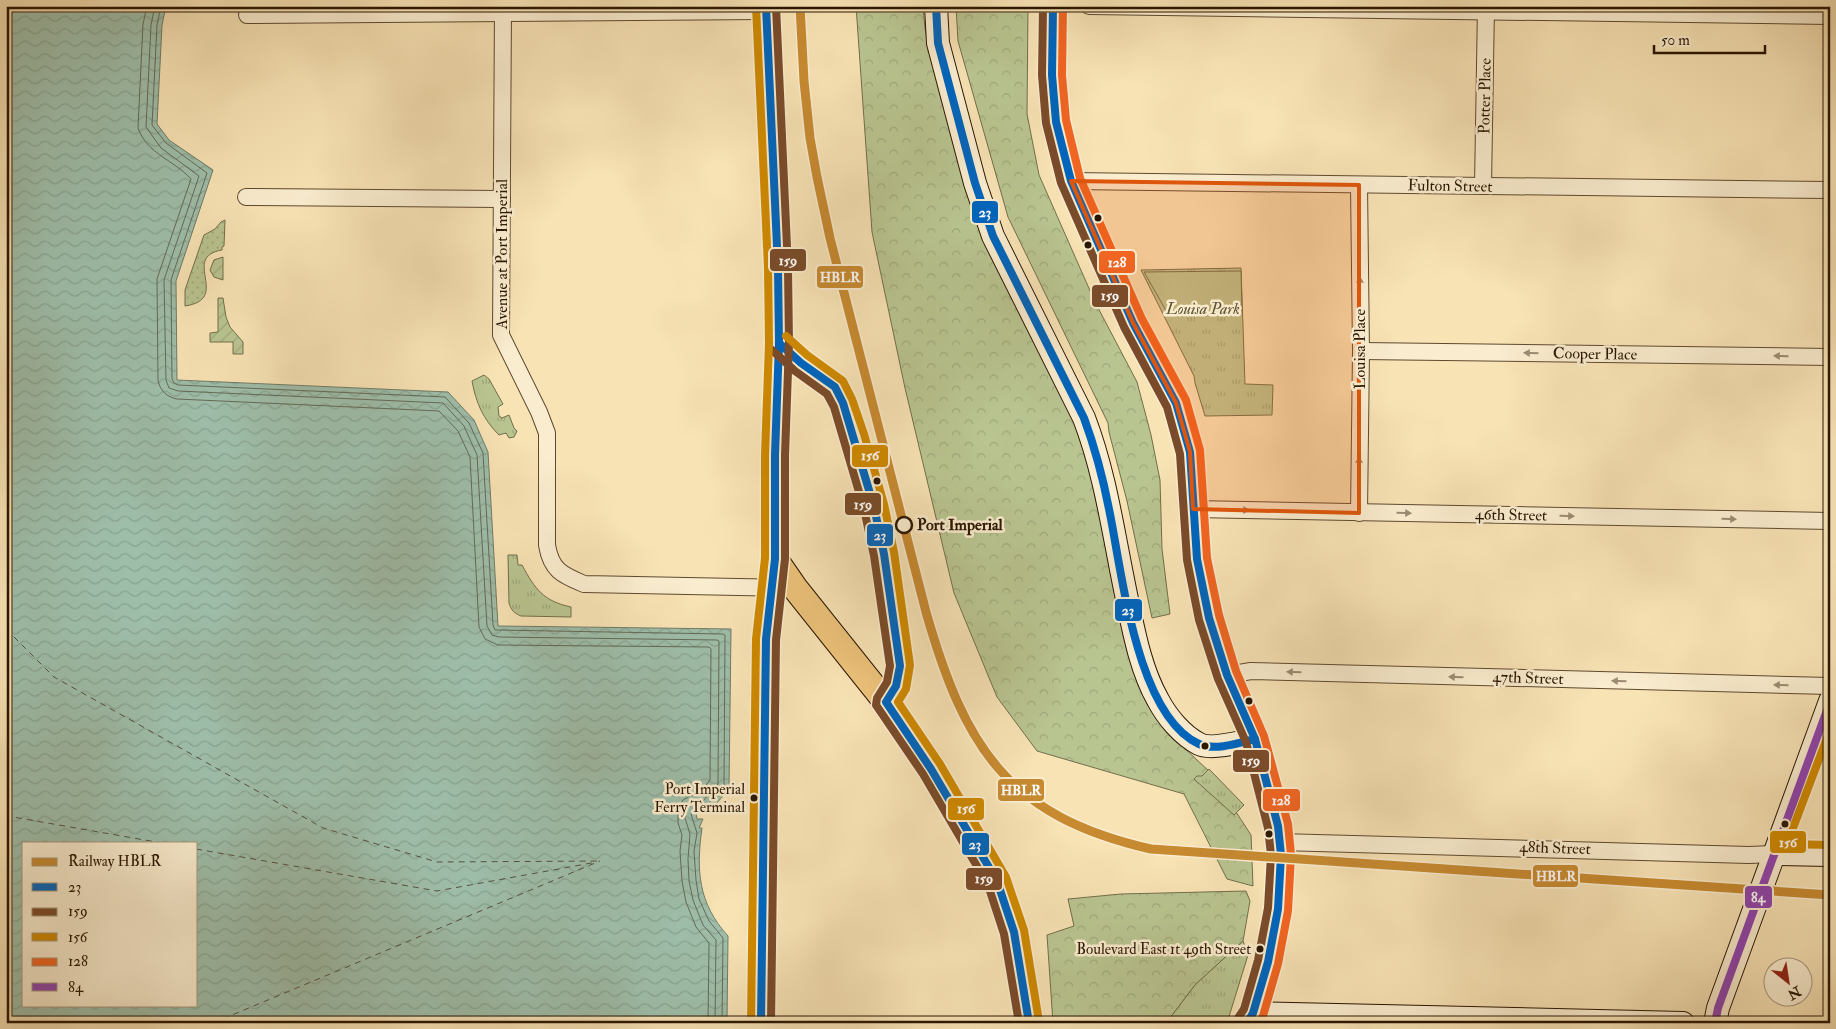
<svg xmlns="http://www.w3.org/2000/svg" width="1836" height="1029" viewBox="0 0 1836 1029" font-family="'IM FELL Double Pica',serif">
<style>
.grass{fill:url(#grass-dots);stroke:#726e4a}
.forest{fill:url(#forest-crowns);stroke:#726e4a}
.park{fill:url(#park-tufts);stroke:#726e4a}
.garden{fill:url(#garden-furrows);stroke:#726e4a}
.pitch{fill:#b9c591;stroke:#726e4a}
.water{fill:url(#water-waves);stroke:#707b67;fill-rule:evenodd}
.lines{fill:none;stroke-linecap:round;stroke-linejoin:round}
.shore{stroke:#646a56;stroke-width:1}
.ferry{stroke:#53513d;stroke-width:1;stroke-dasharray:6 5;stroke-linecap:butt}
.street-casing{stroke:#5e492f;stroke-width:18}
.secondary-casing{stroke:#2a1602;stroke-width:24}
.primary-casing{stroke:#2a1602;stroke-width:27}
.street{stroke:#faedcf;stroke-width:16}
.secondary{stroke:#faedcf;stroke-width:22}
.primary{stroke:#ecc27a;stroke-width:25}
.bus-1-casing{stroke:#faedcf;stroke-width:11}
.bus-2-casing{stroke:#faedcf;stroke-width:11}
.bus-3-casing{stroke:#faedcf;stroke-width:11}
.bus-4-casing{stroke:#faedcf;stroke-width:11}
.bus-5-casing{stroke:#faedcf;stroke-width:11}
.bus-1{stroke:#0065bd;stroke-width:8}
.bus-2{stroke:#7a4b2a;stroke-width:8}
.bus-3{stroke:#ce8900;stroke-width:8}
.bus-4{stroke:#f26522;stroke-width:8}
.bus-5{stroke:#8e44ad;stroke-width:8}
.rail-1-casing{stroke:#faedcf;stroke-width:12}
.rail-1{stroke:#c78a30;stroke-width:9}
.oneway{fill:#9c8c73}
.marked{fill:#de560c;fill-opacity:0.2;stroke:#de560c;stroke-width:4;stroke-linejoin:round}
.bus-dot{fill:#2a1602;stroke:#faedcf;stroke-width:2}
.stop-dot{fill:#faedcf;stroke:#2a1602;stroke-width:2.5}
.labels{text-anchor:middle;dominant-baseline:central;stroke-width:5;stroke-linejoin:round;paint-order:stroke}
.bus-label{font-size:15px;fill:#2a1602;stroke:#faedcf;text-anchor:end}
.street-label{font-size:16px;fill:#2a1602;stroke:#faedcf}
.park-label{font-size:16px;font-style:italic;fill:#5c5334;stroke:#faedcf}
.stop-label{font-size:16px;font-weight:bold;fill:#2a1602;stroke:#faedcf;text-anchor:start}
.line-badge{stroke:#faedcf;stroke-width:2}
.badge-label{font-size:14px;text-anchor:middle;font-weight:bold;fill:#fff}
</style>
<defs>
<pattern id="grass-dots" width="8" height="8" patternUnits="userSpaceOnUse" patternTransform="scale(1.25)"><rect width="8" height="8" fill="#b9c591"/><path d="M2 2h.1M6 6h.1" fill="none" stroke="#9fa87b" stroke-width="1.8" stroke-linecap="round"/></pattern>
<pattern id="forest-crowns" width="20" height="18" patternUnits="userSpaceOnUse" patternTransform="scale(1.25)"><rect width="20" height="18" fill="#b9c591"/><path d="M2 6a3 3 0 1 1 6 0M12 15a3 3 0 1 1 6 0" fill="none" stroke="#9fa87b"/></pattern>
<pattern id="park-tufts" width="24" height="20" patternUnits="userSpaceOnUse" patternTransform="scale(1.25)"><rect width="24" height="20" fill="#b9c591"/><path d="M3 7l-1-3M5 7V3M7 7l1-3M15 17l-1-3M17 17v-4M19 17l1-3" fill="none" stroke="#9fa87b"/></pattern>
<pattern id="garden-furrows" width="10" height="10" patternUnits="userSpaceOnUse" patternTransform="scale(1.25)"><rect width="10" height="10" fill="#b9c591"/><path d="M-1 1l2-2M0 10L10 0M9 11l2-2" fill="none" stroke="#9fa87b"/></pattern>
<pattern id="water-waves" width="16" height="10" patternUnits="userSpaceOnUse" patternTransform="scale(1.25)"><rect width="16" height="10" fill="#9ebeaa"/><path d="M0 5q4-4 8 0t8 0" fill="none" stroke="#88a391"/></pattern>
</defs>
<rect width="100%" height="100%" fill="#f8e3b5"/>
<filter id="stains"><feTurbulence type="fractalNoise" baseFrequency=".004" numOctaves="4"/><feColorMatrix values="0 0 0 0 .2 0 0 0 0 .09 0 0 0 0 .02 0 0 0 .5 -.17"/></filter>
<radialGradient id="worn" r=".72"><stop offset=".6" stop-color="#630" stop-opacity="0"/><stop offset="1" stop-color="#630" stop-opacity=".3"/></radialGradient>
<path class="grass" d="M225 220 224 246 222 247V250C180 257 232 299 185 306V290L204 235 215 229 221 222Z"/>
<g class="forest">
<polygon points="856,6 923,6 925,29 942,96 1075,421 1168,733 1210,772 1251,835 1253,886 1227,879 1184,794 1037,751 997,697 954,593 905,388 872,232"/>
<polygon points="956,6 1028,6 1027,114 1039,175 1095,302 1137,382 1151,435 1160,480 1162,549 1170,614 1152,618 1127,501 1109,432 1108,423 1008,217 958,41"/>
<polygon points="1246,891 1250,901 1243,941 1195,985 1170,1018 1170,1023 1053,1023 1047,935 1074,926 1068,899 1121,894"/>
</g>
<g class="park">
<polygon points="1241,268 1245,384 1273,385 1272,415 1205,416 1195,383 1194,376 1141,270"/>
<path d="M484 375 489 379 503 404 498 407 499 416 502 418 509 415 514 428 517 431 514 437 509 438 506 433 499 435C483 419 476 403 472 381Z"/>
<path d="M508 555H517L518 565H522C535 589 543 601 571 607V617L521 616C514 613 511 610 509 603Z"/>
<polygon points="1209,769 1244,805 1234,815 1194,779 1197,776 1202,776"/>
<polygon points="1243,941 1248,955 1227,1023 1170,1023 1170,1018 1195,985"/>
</g>
<g class="garden">
<polygon points="223,257 223,280 214,277 210,270 214,260"/>
<polygon points="218,298 223,298 226,317 230,327 243,342 243,354 233,354 233,342 210,342 210,333 218,332"/>
</g>
<polygon class="pitch" points="1241,271 1242,313 1168,314 1144,272"/>
<path class="water" d="M6 6H166L162 25 157 124 169 140 213 170 176 281 177 380 448 392 474 420 488 452 498 626 731 629 729 789 708 813H696L697 819H703L699 828H702C696 870 698 903 728 936L727 1023H6ZM24 843H196V1005H24Z"/>
<g class="lines">
<g class="shore">
<path d="M147 6 143 24 138 128C147 154 174 160 191 179L157 279 158 380C160 391 167 397 177 399L439 411 458 431 470 457 479 627 485 639 498 645 709 647 711 649 710 780 699 794 690 796 683 800 679 807 678 814V823L682 835 680 851 682 881 686 902 696 927 709 943 708 1023"/>
<polyline points="155,6 151,25 146,127 161,148 199,176 164,280 166,380 169,388 178,391 443,403 464,426 477,455 487,626 492,635 499,637 717,640 719,641 718,784 703,801 695,802 689,805 686,811 685,818 690,834 688,859 689,881 693,900 703,925 716,940 715,1023"/>
<polyline points="161,6 157,25 152,125 166,143 207,173 171,280 172,379 174,383 178,385 445,397 469,423 483,453 493,625 495,630 723,634 725,635 724,786 706,807 695,808 691,814 697,833 694,851 696,880 699,899 709,921 723,938 722,1023"/>
</g>
<g class="ferry">
<polyline points="6,629 54,677 323,828 437,862 601,861"/>
<polyline points="6,813 13,817 162,843"/>
<polyline points="196,849 437,891 597,862"/>
<polyline points="213,1023 600,861"/>
</g>
<defs>
<g id="street">
<path d="M503 6 501 335 539 412 547 433V545C551 570 562 575 584 584L795 588"/>
<polyline points="1089,6 1830,16"/>
<polyline points="247,15 767,11"/>
<polyline points="1071,181 1830,190"/>
<polyline points="1483,186 1486,6"/>
<polyline points="246,197 502,199"/>
<polyline points="1361,351 1830,357"/>
<polyline points="1193,509 1830,521"/>
<polyline points="1359,513 1361,351 1359,185"/>
<polyline points="1227,675 1251,671 1830,686"/>
<polyline points="1280,842 1749,855 1773,854"/>
<polyline points="761,1023 766,639 773,578"/>
</g>
<g id="secondary">
<path d="M936 6 938 43 975 183 993 236 1084 418C1106 475 1114 538 1127 599 1134 633 1141 670 1158 700 1167 717 1182 735 1199 744 1210 750 1242 742 1255 739"/>
<polyline points="1773,854 1830,855"/>
<polyline points="1253,1013 1683,1023"/>
<polyline points="1715,1023 1718,1008 1830,701"/>
</g>
<g id="primary">
<polyline points="766,6 778,268 779,343 775,455 775,559 795,588 886,702 931,769 997,881 1014,932 1029,1023"/>
<polyline points="1053,6 1052,75 1056,122 1071,181 1133,323 1176,403 1190,452 1197,559 1209,618 1227,675 1255,739 1278,826 1281,855 1278,909 1268,962 1253,1013 1247,1023"/>
</g>
</defs>
<use href="#street" class="street-casing"/>
<use href="#secondary" class="secondary-casing"/>
<use href="#primary" class="primary-casing"/>
<use href="#street" class="street"/>
<use href="#secondary" class="secondary"/>
<use href="#primary" class="primary"/>
<defs>
<g id="bus-1">
<path d="M936 6 938 43 975 183 993 236 1084 418C1095 448 1103 478 1109 509 1122 571 1136 715 1199 744 1215 751 1239 743 1255 739"/>
<polyline points="1053,6 1052,75 1056,122 1071,181 1133,323 1176,403 1190,452 1197,559 1209,618 1227,675 1255,739 1278,826 1281,855 1278,909 1268,962 1253,1013 1247,1023"/>
<polyline points="779,343 801,363 835,387 843,403 874,507 884,554 900,666 896,686 886,702 931,769 997,881 1014,932 1029,1023"/>
<polyline points="761,1023 766,639 775,559 775,455 779,343 778,268 766,6"/>
</g>
<g id="bus-2">
<polyline points="1043,6 1042,75 1046,123 1061,183 1124,327 1167,407 1180,454 1187,560 1199,620 1218,679 1246,742 1268,828 1271,855 1268,908 1258,960 1244,1009 1238,1018"/>
<polyline points="772,350 795,371 827,394 834,407 864,509 874,556 890,666 887,682 877,698 876,705 923,774 988,885 1004,934 1019,1023"/>
<polyline points="771,1023 776,640 785,559 785,455 789,343 788,268 776,6"/>
</g>
<g id="bus-3">
<polyline points="786,336 807,355 843,381 852,399 864,434 884,504 894,552 910,665 906,689 898,702 940,764 1006,877 1024,930 1039,1021"/>
<polyline points="1830,730 1787,844 1830,845"/>
<polyline points="751,1023 756,639 765,558 765,455 769,343 768,268 756,6"/>
</g>
<polyline id="bus-4" points="1063,6 1062,75 1066,120 1080,178 1142,319 1186,400 1200,450 1207,558 1219,615 1236,671 1264,736 1288,824 1291,855 1288,911 1278,964 1263,1016 1259,1023"/>
<polyline id="bus-5" points="1715,1023 1718,1008 1830,702"/>
</defs>
<use href="#bus-1" class="bus-1-casing"/>
<use href="#bus-2" class="bus-2-casing"/>
<use href="#bus-3" class="bus-3-casing"/>
<use href="#bus-4" class="bus-4-casing"/>
<use href="#bus-5" class="bus-5-casing"/>
<use href="#bus-1" class="bus-1"/>
<use href="#bus-2" class="bus-2"/>
<use href="#bus-3" class="bus-3"/>
<use href="#bus-4" class="bus-4"/>
<use href="#bus-5" class="bus-5"/>
<defs>
<path id="rail-1" d="M800 6 804 81 810 138 817 177 830 238 926 612C965 748 1007 816 1151 849L1830 895"/>
</defs>
<use href="#rail-1" class="rail-1-casing"/>
<use href="#rail-1" class="rail-1"/>
</g>
<defs><path id="oneway-solid" d="M-6-.8H1V-3.2L6.5 0L1 3.2V.8H-6Z" transform="scale(1.25)"/></defs>
<g class="oneway">
<use href="#oneway-solid" transform="translate(1360 284) rotate(-91)"/>
<use href="#oneway-solid" transform="translate(1531 353) rotate(-179)"/>
<use href="#oneway-solid" transform="translate(1781 356) rotate(-179)"/>
<use href="#oneway-solid" transform="translate(1359 464) rotate(-89)"/>
<use href="#oneway-solid" transform="translate(1242 510) rotate(1)"/>
<use href="#oneway-solid" transform="translate(1404 513) rotate(1)"/>
<use href="#oneway-solid" transform="translate(1567 516) rotate(1)"/>
<use href="#oneway-solid" transform="translate(1729 519) rotate(1)"/>
<use href="#oneway-solid" transform="translate(1294 672) rotate(-178)"/>
<use href="#oneway-solid" transform="translate(1456 677) rotate(-178)"/>
<use href="#oneway-solid" transform="translate(1619 681) rotate(-178)"/>
<use href="#oneway-solid" transform="translate(1781 685) rotate(-179)"/>
</g>
<path class="marked" d="M1071 181 1359 185V513L1193 509 1190 452 1176 403 1133 323Z"/>
<g class="bus-dot">
<circle cx="1098" cy="218" r="4.5"/>
<circle cx="1088" cy="245" r="4.5"/>
<circle cx="877" cy="481" r="4.5"/>
<circle cx="1249" cy="701" r="4.5"/>
<circle cx="1205" cy="746" r="4.5"/>
<circle cx="754" cy="798" r="4.5"/>
<circle cx="1785" cy="824" r="4.5"/>
<circle cx="1269" cy="834" r="4.5"/>
<circle cx="1260" cy="949" r="4.5"/>
</g>
<circle class="stop-dot" cx="904" cy="525" r="8"/>
<g class="labels">
<g class="bus-label">
<text x="745" y="789">Port Imperial<tspan x="745" dy="18">Ferry Terminal</tspan></text>
<text x="1251" y="949">Boulevard East 1t 49th Street</text>
</g>
<g class="street-label">
<text transform="translate(1485 96) rotate(-89)">Potter Place</text>
<text transform="translate(1450 186) rotate(1)">Fulton Street</text>
<text transform="translate(502 254) rotate(-90)">Avenue at Port Imperial</text>
<text transform="translate(1360 349) rotate(-90)">Louisa Place</text>
<text transform="translate(1595 354) rotate(1)">Cooper Place</text>
<text transform="translate(1511 515) rotate(1)">46th Street</text>
<text transform="translate(1528 678) rotate(2)">47th Street</text>
<text transform="translate(1555 848) rotate(2)">48th Street</text>
</g>
<g class="park-label">
<text x="1203" y="309">Louisa Park</text>
</g>
<g class="stop-label">
<text x="917" y="525">Port Imperial</text>
</g>
</g>
<g class="line-badge">
<rect x="971" y="200" width="28" height="24" rx="5" fill="#0065bd"/>
<rect x="769" y="248" width="38" height="24" rx="5" fill="#7a4b2a"/>
<rect x="1098" y="250" width="38" height="24" rx="5" fill="#f26522"/>
<rect x="816" y="265" width="48" height="24" rx="5" fill="#c78a30"/>
<rect x="1091" y="284" width="38" height="24" rx="5" fill="#7a4b2a"/>
<rect x="851" y="444" width="38" height="24" rx="5" fill="#ce8900"/>
<rect x="844" y="492" width="38" height="24" rx="5" fill="#7a4b2a"/>
<rect x="866" y="523" width="28" height="24" rx="5" fill="#0065bd"/>
<rect x="1114" y="598" width="29" height="24" rx="5" fill="#0065bd"/>
<rect x="1232" y="749" width="38" height="24" rx="5" fill="#7a4b2a"/>
<rect x="997" y="778" width="48" height="24" rx="5" fill="#c78a30"/>
<rect x="1262" y="788" width="39" height="24" rx="5" fill="#f26522"/>
<rect x="947" y="797" width="38" height="24" rx="5" fill="#ce8900"/>
<rect x="1769" y="830" width="38" height="24" rx="5" fill="#ce8900"/>
<rect x="961" y="832" width="29" height="24" rx="5" fill="#0065bd"/>
<rect x="1532" y="864" width="47" height="24" rx="5" fill="#c78a30"/>
<rect x="965" y="867" width="38" height="24" rx="5" fill="#7a4b2a"/>
<rect x="1744" y="885" width="29" height="24" rx="5" fill="#8e44ad"/>
</g>
<g class="badge-label">
<text x="985" y="217">23</text>
<text x="788" y="265">159</text>
<text x="1117" y="267">128</text>
<text x="840" y="282">HBLR</text>
<text x="1110" y="300">159</text>
<text x="870" y="460">156</text>
<text x="863" y="509">159</text>
<text x="880" y="540">23</text>
<text x="1128" y="615">23</text>
<text x="1251" y="765">159</text>
<text x="1021" y="795">HBLR</text>
<text x="1281" y="805">128</text>
<text x="966" y="813">156</text>
<text x="1788" y="847">156</text>
<text x="975" y="849">23</text>
<text x="1556" y="881">HBLR</text>
<text x="984" y="883">159</text>
<text x="1758" y="902">84</text>
</g>
<rect width="1836" height="1029" fill="none" stroke="#f8e3b5" stroke-width="25"/>
<rect x="8" y="8" width="1821" height="1014" fill="none" stroke="#2a1602" stroke-width="2.5"/>
<rect x="12" y="12" width="1811" height="1004" fill="none" stroke="#2a1602"/>
<rect x="22" y="842" width="175" height="165" fill="#faedcf" stroke="#a7977d"/>
<rect x="32" y="858" width="25" height="8" fill="#c78a30" stroke="#a7977d"/>
<text x="68" y="866" font-size="15" fill="#2a1602">Railway HBLR</text>
<rect x="32" y="883" width="25" height="8" fill="#0065bd" stroke="#a7977d"/>
<text x="68" y="892" font-size="15" fill="#2a1602">23</text>
<rect x="32" y="908" width="25" height="8" fill="#7a4b2a" stroke="#a7977d"/>
<text x="68" y="916" font-size="15" fill="#2a1602">159</text>
<rect x="32" y="933" width="25" height="8" fill="#ce8900" stroke="#a7977d"/>
<text x="68" y="942" font-size="15" fill="#2a1602">156</text>
<rect x="32" y="958" width="25" height="8" fill="#f26522" stroke="#a7977d"/>
<text x="68" y="966" font-size="15" fill="#2a1602">128</text>
<rect x="32" y="983" width="25" height="8" fill="#8e44ad" stroke="#a7977d"/>
<text x="68" y="992" font-size="15" fill="#2a1602">84</text>
<g transform="translate(1788 982) rotate(150)"><circle r="24" fill="#faedcf" stroke="#a7977d"/>
<path d="M0-4L9 19L0 12L-9 19Z" fill="#8f2418"/>
<text y="-8" font-size="14" font-weight="bold" text-anchor="middle" fill="#2a1602">N</text>
</g>
<path d="M1654 45v8h111v-8" fill="none" stroke="#2a1602" stroke-width="2.5"/>
<text x="1661" y="45" font-size="15" fill="#2a1602" stroke="#faedcf" stroke-width="4" paint-order="stroke">50 m</text>
<rect width="100%" height="100%" filter="url(#stains)"/>
<rect width="100%" height="100%" fill="url(#worn)"/>
</svg>
